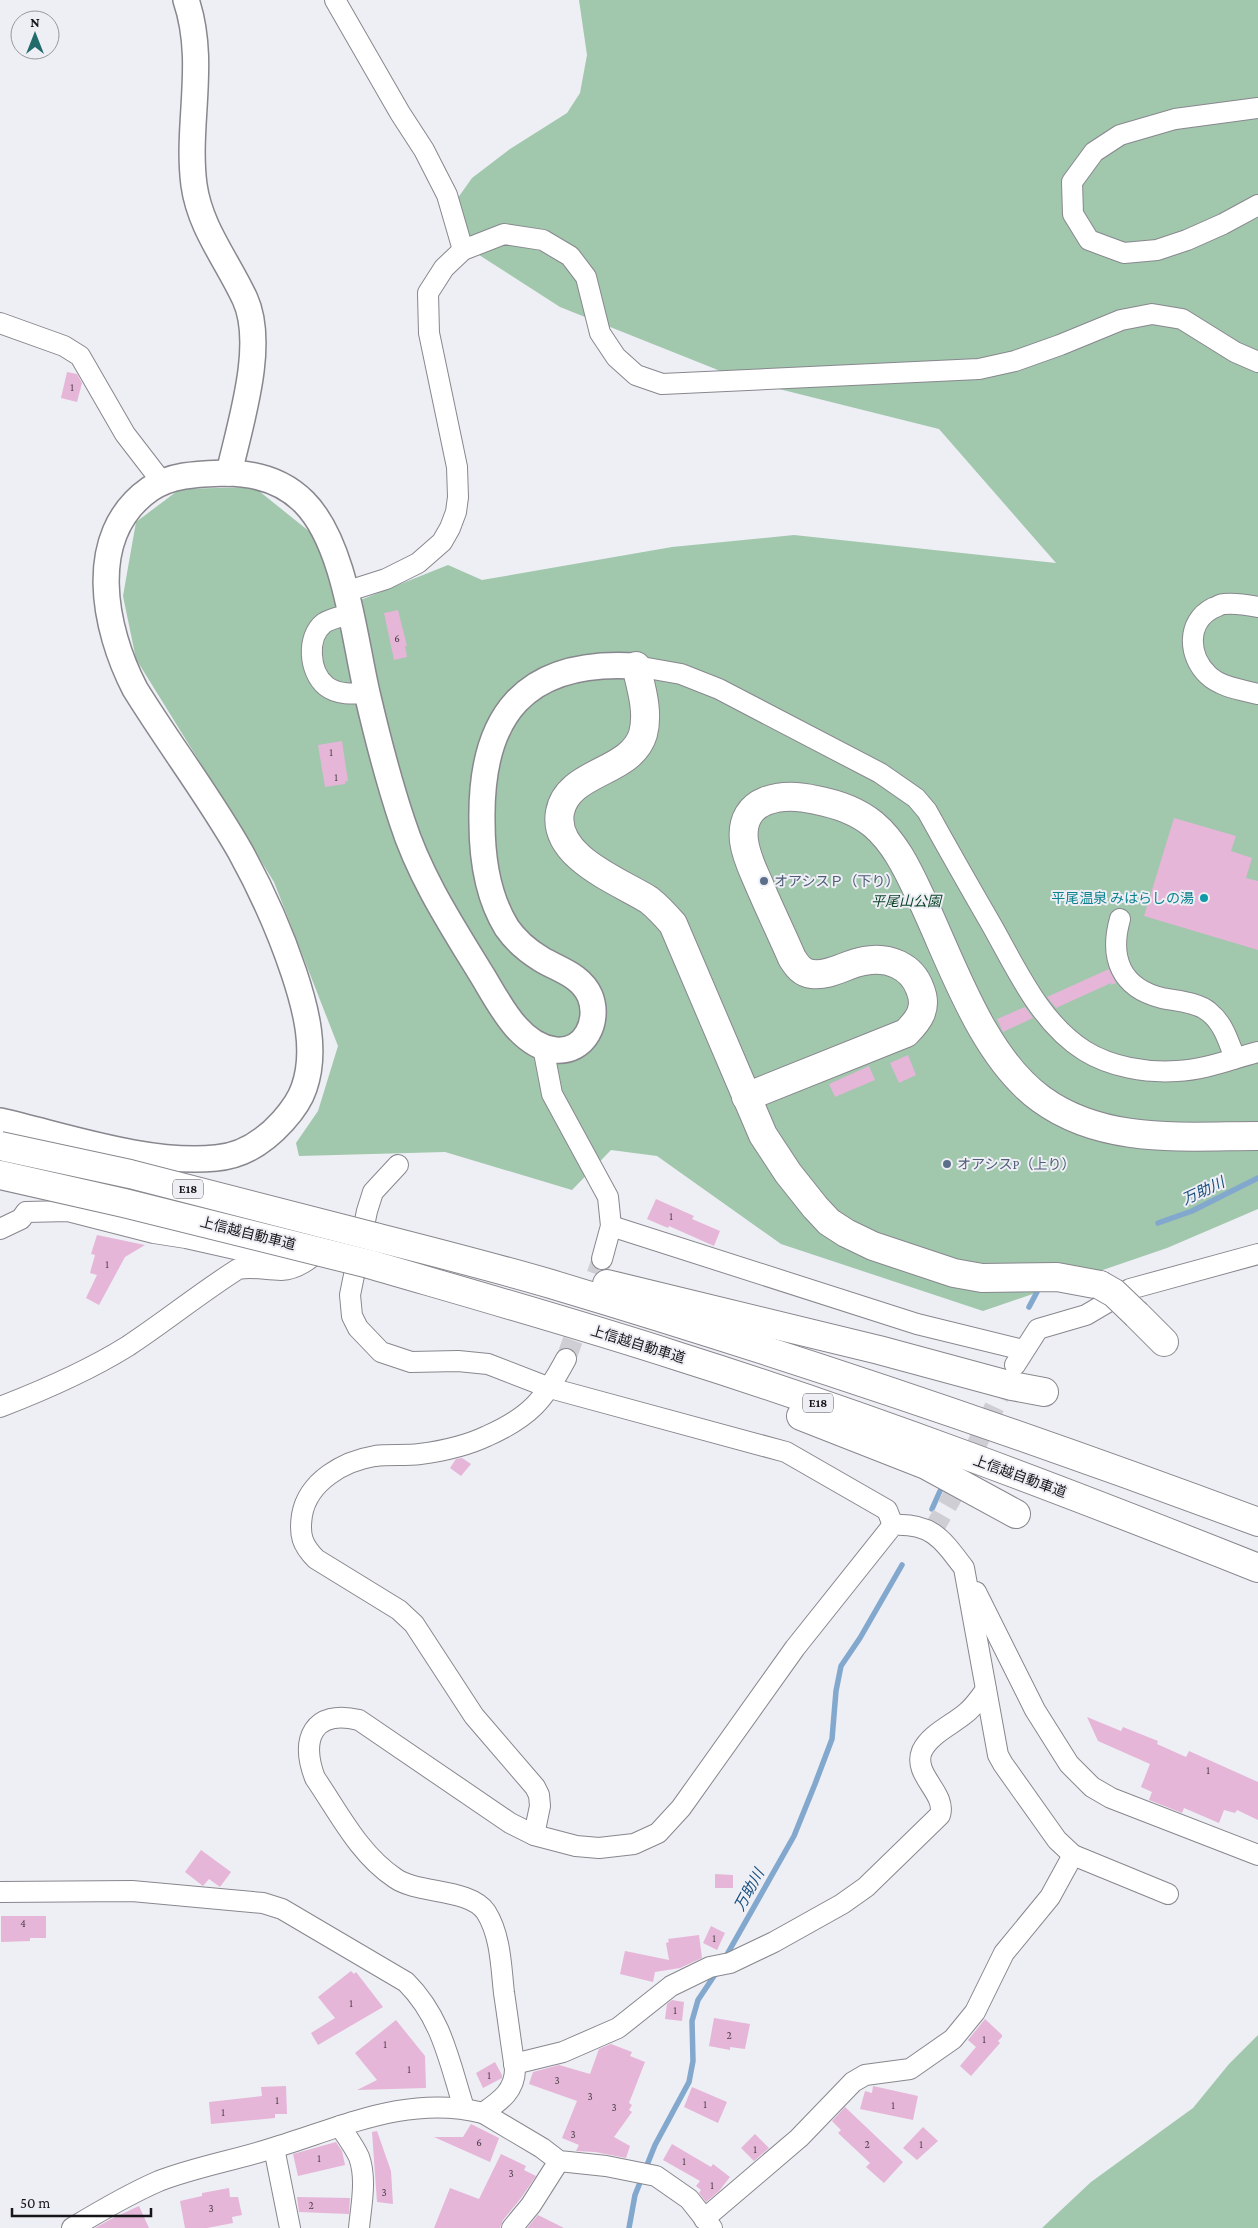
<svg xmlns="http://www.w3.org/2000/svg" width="1258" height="2228" viewBox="0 0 1258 2228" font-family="'Crimson Pro','Noto Sans JP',serif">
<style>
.green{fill:#a1c7ad}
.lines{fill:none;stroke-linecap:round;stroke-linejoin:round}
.stream{stroke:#83a8ce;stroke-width:5.5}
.building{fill:#e5b6d7}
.minor-tunnel{stroke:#ceced4;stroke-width:20;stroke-dasharray:20 10;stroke-linecap:butt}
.minor-casing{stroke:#88878e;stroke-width:22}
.tertiary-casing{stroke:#88878e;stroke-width:28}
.motorway-casing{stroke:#88878e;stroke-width:30}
.minor{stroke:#fff;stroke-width:20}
.tertiary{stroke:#fff;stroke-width:25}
.motorway{stroke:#fff;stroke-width:28}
.motorway-bridge-casing{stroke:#88878e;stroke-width:30;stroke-linecap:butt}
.motorway-bridge{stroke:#fff;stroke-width:28}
.service-dot{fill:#5c6f8a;stroke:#eeeef5;stroke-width:2}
.culture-dot{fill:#0f9aa8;stroke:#eeeef5;stroke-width:2}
.labels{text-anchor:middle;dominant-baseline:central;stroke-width:4;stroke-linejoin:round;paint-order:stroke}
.number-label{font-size:11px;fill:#4a3e48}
.shield{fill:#eeeef5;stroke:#57575b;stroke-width:1}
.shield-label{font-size:12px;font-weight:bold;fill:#161619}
.service-label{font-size:14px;fill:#4e5e75;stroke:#eeeef5;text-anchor:start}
.culture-label{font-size:14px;fill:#0d838f;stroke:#eeeef5;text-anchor:end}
.park-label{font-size:14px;font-style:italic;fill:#033f21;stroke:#eeeef5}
.street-label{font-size:14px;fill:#161619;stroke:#eeeef5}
.water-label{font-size:15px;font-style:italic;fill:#164d7d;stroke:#eeeef5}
</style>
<rect width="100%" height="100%" fill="#eeeef5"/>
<g class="green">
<polygon points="579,0 1258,0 1258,1209 1167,1248 983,1311 781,1244 657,1156 611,1150 572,1190 445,1152 299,1156 296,1143 318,1111 338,1046 274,882 136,659 123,596 136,522 180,489 254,487 315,536 338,605 363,599 448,565 482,580 672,547 794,535 1056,563 939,429 743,380 560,307 476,253 455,202 472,178 510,149 567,113 580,93 587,55"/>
<polygon points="1258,2035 1258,2228 1042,2228 1091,2182 1193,2108 1229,2064"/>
</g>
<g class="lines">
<g class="stream">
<polyline points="1158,1223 1192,1211 1258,1178"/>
<polyline points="1029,1307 1037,1292"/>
<polyline points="932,1509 940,1491"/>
<polyline points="725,1958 794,1836 815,1784 832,1739 836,1691 841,1666 860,1638 902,1565"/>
<polyline points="629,2228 635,2195 655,2145 689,2082 693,2061 692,2021 698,2000 718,1970"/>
</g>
</g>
<g class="building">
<polygon points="67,372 77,374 82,383 77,402 61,398"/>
<polygon points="398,610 407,646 405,646 407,657 394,660 384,613"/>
<polygon points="342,741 348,781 345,782 345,784 325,787 318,745"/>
<polygon points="1174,818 1236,836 1231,851 1252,858 1246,878 1258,881 1258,950 1144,916"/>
<polygon points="1109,969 1116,983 1111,985 1111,983 1056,1008 1047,997"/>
<polygon points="1025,1007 1033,1018 1003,1032 997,1019"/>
<polygon points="908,1055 916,1075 899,1083 890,1063"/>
<polygon points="869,1066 875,1080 835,1097 829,1084"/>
<polygon points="656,1199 694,1216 692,1219 720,1231 714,1246 669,1226 668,1228 647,1219"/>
<polygon points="97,1235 145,1245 125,1257 99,1305 86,1298 97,1275 90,1273 95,1255 91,1254"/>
<polygon points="462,1458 471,1464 461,1476 450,1468 456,1459"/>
<polygon points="1087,1717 1121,1731 1123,1727 1158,1741 1157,1744 1186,1757 1189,1751 1258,1782 1258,1820 1237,1810 1235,1813 1224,1810 1219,1823 1184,1808 1182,1813 1149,1800 1152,1792 1141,1787 1150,1764 1098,1741"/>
<polygon points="201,1850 231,1872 220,1887 209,1879 203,1886 185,1872"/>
<polygon points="715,1874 733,1875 733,1888 715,1888"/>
<polygon points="1,1916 46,1916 46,1938 30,1938 30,1941 1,1942"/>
<polygon points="711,1926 725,1933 717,1950 703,1943"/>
<polygon points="699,1935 702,1958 680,1968 655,1972 653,1982 620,1974 625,1951 669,1960 666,1943 669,1942 668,1939"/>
<polygon points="351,1971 354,1974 356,1972 383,2007 318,2045 311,2033 335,2018 318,1997"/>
<polygon points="672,2000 684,2002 682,2021 665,2019 667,2004"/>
<polygon points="714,2018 750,2024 745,2049 730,2047 730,2050 709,2046"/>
<polygon points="985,2019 1002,2035 1002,2037 998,2041 1000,2043 971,2076 960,2066 976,2047 968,2040"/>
<polygon points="396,2020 425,2056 426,2088 357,2090 377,2080 355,2053"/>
<polygon points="611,2044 632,2052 630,2056 645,2062 629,2103 632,2105 629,2110 632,2112 614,2137 630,2146 626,2158 595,2152 576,2151 579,2145 562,2138 577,2101 529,2084 533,2072 559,2065 590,2074 599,2049"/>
<polygon points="495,2062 502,2075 502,2078 483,2088 476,2073"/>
<polygon points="286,2086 287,2114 275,2114 275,2118 211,2124 209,2102 262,2096 261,2087"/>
<polygon points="873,2086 918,2096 913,2120 860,2109 865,2091 872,2093"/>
<polygon points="692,2087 727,2102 718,2123 684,2107"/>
<polygon points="845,2107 903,2162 884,2183 866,2167 870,2163 838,2133 841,2130 832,2121"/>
<polygon points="471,2124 499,2138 490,2162 434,2137 463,2137"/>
<polygon points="923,2127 938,2141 917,2160 903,2148"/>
<polygon points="377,2131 391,2171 393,2204 377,2202 372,2132"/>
<polygon points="755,2134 769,2148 754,2161 741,2148"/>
<polygon points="336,2142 342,2151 345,2165 298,2176 293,2154"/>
<polygon points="672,2144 711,2167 713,2164 730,2177 719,2191 706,2202 699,2193 701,2190 696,2186 700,2181 663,2160"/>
<polygon points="501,2154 526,2166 524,2170 536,2176 521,2198 503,2220 500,2228 434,2228 450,2188 479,2199"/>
<polygon points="229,2188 230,2197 238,2197 242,2215 232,2217 233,2223 207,2228 185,2228 180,2201 202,2196 202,2193"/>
<polygon points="297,2197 350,2198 349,2214 299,2212"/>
<polygon points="139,2206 149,2228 95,2228 111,2219"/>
<polygon points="538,2215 564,2228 527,2228"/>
</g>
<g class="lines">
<g class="minor-tunnel">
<polyline points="566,1359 602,1259"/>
<polyline points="932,1532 951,1499 1011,1372"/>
</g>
<defs>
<g id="minor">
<polyline points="335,0 400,113 424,150 447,195 463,250"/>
<polyline points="1258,108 1175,119 1120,135 1094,152 1072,182 1073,214 1089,240 1124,253 1157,250 1187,240 1223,224 1258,205"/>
<polyline points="0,323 64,346 80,356 125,434 162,482"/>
<polyline points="345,592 386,579 418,563 442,542 450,528 456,512 458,497 457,467 429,333 428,293 444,268 463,250 504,234 543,240 570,256 586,277 600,333 616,357 636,375 662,384 979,369 1015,361 1060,345 1121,320 1152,314 1182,319 1235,352 1258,362"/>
<path d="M1258 607C1248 605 1234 603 1224 604 1220 604 1217 607 1213 608 1186 622 1188 656 1208 675 1220 687 1242 690 1258 694"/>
<path d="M350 614C341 617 332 618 324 623 306 637 309 672 326 686 337 695 354 694 367 693"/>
<path d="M636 666 681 674 719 689 880 773 916 798 927 811C948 849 969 886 991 924 1016 968 1040 1023 1085 1051 1111 1067 1146 1073 1177 1071 1205 1070 1231 1059 1258 1052"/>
<path d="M1120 919C1109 958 1121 988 1162 998 1176 1001 1198 1002 1209 1012 1224 1024 1228 1041 1235 1058"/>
<polyline points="543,1047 552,1094 608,1197 611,1226 602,1259"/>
<polyline points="398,1165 373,1192 367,1211 350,1295 352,1316 358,1328 381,1352 411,1362 458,1361 488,1364 550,1388 786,1452 887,1510 893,1525"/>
<polyline points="611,1226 917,1324 1023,1350"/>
<polyline points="0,1229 21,1219 26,1212 68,1211 154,1233 186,1238 284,1260"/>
<polyline points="1015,1365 1038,1329 1086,1315 1130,1289 1258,1254"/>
<path d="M0 1407C44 1390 88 1371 128 1346 166 1321 200 1293 238 1269 253 1266 266 1270 281 1270 299 1269 312 1257 325 1246"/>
<polyline points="976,1592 1035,1710 1069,1764 1092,1787 1111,1798 1258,1855"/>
<path d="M534 1835 576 1846 599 1848 634 1844 658 1833 681 1808 795 1648 893 1525C932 1523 942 1539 964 1568L998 1755 1003 1764 1057 1840 1073 1855 1168 1894"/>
<path d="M0 1892 132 1891 263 1903 282 1909 406 1982C442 2018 449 2061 464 2108"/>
<path d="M514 2064 563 2052 618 2028 671 1986 710 1967 730 1963 774 1942 842 1904 866 1887 940 1815C947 1793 912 1775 922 1751 930 1734 952 1725 966 1713 974 1707 980 1697 986 1690"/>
<polyline points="483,2113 542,2148 559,2161 606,2166 656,2176 689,2199 712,2228"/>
<path d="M340 2126C346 2136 354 2146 359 2157 367 2179 361 2206 359 2228"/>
<polyline points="274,2148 290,2228"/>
<polyline points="704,2219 799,2138 853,2082 865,2075 910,2069 953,2039 975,2012 1004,1953 1050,1897 1073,1855"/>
<path d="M72 2228C100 2211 129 2194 159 2181 195 2167 236 2160 273 2148 343 2127 409 2094 483 2113 500 2101 515 2091 515 2069 511 2044 508 2019 504 1993 501 1967 501 1936 486 1912 470 1888 417 1894 395 1878 359 1854 339 1813 315 1778 300 1739 313 1709 359 1720L510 1823 534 1835 540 1806 539 1795 535 1787 474 1716 414 1624 399 1610 316 1559C302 1545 299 1535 302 1515 308 1481 344 1461 375 1456 390 1454 405 1456 420 1454 443 1451 466 1446 487 1436 530 1417 544 1400 566 1359"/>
<polyline points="512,2228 531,2205 559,2161"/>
</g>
<g id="tertiary">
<path d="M186 0C207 62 186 124 194 185 200 228 227 260 245 299 266 345 240 424 229 473"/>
<path d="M0 1121C66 1136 149 1165 216 1158 243 1156 265 1141 283 1121 291 1112 300 1100 304 1088 317 1051 306 1009 294 973 280 931 261 889 240 851 208 795 169 744 135 689 104 629 84 535 150 489 172 474 199 474 225 473 254 473 283 481 304 502 345 543 354 637 367 693 377 736 388 779 402 821 420 878 454 929 485 980 501 1007 521 1046 555 1050 585 1053 600 1021 590 996 581 975 559 970 541 959 528 951 516 941 507 928 487 896 482 859 482 822 480 715 525 659 636 666"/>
</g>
<g id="motorway">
<path d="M636 666C641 687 649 712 643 734 631 774 568 770 560 812 552 857 619 881 649 900 658 907 666 916 673 924L763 1135 788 1173 815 1207 829 1222 846 1233 873 1246 954 1273 982 1278 1057 1277 1100 1285"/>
<path d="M746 1097 906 1033C919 1020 928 1008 920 989 912 966 888 956 864 961 846 964 831 976 812 974 802 973 797 966 792 958 782 935 771 912 761 889 755 874 746 858 744 841 739 797 783 792 816 800 837 804 857 811 873 824 897 844 910 875 923 902 953 966 983 1057 1041 1099 1104 1145 1185 1136 1258 1136"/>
<path d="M375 1237C434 1252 493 1267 551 1284 789 1355 1025 1435 1258 1522"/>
<path d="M369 1264C472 1294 575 1323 677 1356 874 1418 1067 1492 1258 1568"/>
<polyline points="607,1284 879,1350 1012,1386 1044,1392"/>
<polyline points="1137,1315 1164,1342"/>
<polyline points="801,1416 926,1465 1016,1514"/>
</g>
</defs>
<use href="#minor" class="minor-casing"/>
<use href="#tertiary" class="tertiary-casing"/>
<use href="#motorway" class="motorway-casing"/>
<use href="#minor" class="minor"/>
<use href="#tertiary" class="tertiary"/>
<use href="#motorway" class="motorway"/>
<defs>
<g id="motorway-bridge">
<polyline points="0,1146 130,1174 375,1237"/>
<polyline points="0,1175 124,1203 369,1264"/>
<polyline points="1100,1285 1114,1293 1137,1315"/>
</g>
</defs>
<use href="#motorway-bridge" class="motorway-bridge-casing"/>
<use href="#motorway-bridge" class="motorway-bridge"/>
</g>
<g class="service-dot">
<circle cx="764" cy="881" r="5"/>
<circle cx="947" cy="1164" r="5"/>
</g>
<circle class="culture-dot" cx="1204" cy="898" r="5"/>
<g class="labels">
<g class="number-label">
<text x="72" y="387">1</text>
<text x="397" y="638">6</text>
<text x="331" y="752">1</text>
<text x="336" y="777">1</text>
<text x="671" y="1216">1</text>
<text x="107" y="1264">1</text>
<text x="1208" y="1770">1</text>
<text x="23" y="1923">4</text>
<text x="714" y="1938">1</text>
<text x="351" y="2003">1</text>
<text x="675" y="2010">1</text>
<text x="729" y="2035">2</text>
<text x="984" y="2039">1</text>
<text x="385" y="2044">1</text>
<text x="409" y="2069">1</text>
<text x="489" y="2075">1</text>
<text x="557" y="2080">3</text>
<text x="590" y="2096">3</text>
<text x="277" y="2100">1</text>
<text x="705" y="2104">1</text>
<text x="893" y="2105">1</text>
<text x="614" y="2107">3</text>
<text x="223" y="2112">1</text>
<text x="573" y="2134">3</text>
<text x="479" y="2142">6</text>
<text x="867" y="2144">2</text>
<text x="921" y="2144">1</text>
<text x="755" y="2149">1</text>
<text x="319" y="2158">1</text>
<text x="684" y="2161">1</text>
<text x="511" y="2173">3</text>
<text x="712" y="2185">1</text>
<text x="384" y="2192">3</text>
<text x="311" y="2205">2</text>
<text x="211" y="2208">3</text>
</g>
<g class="shield">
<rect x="173" y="1179.5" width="30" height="19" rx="4"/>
<rect x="803" y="1393.5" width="30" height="19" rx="4"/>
</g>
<g class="shield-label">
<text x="188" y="1189">E18</text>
<text x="818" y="1403">E18</text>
</g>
<g class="service-label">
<text x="774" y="881">オアシスＰ（下り）</text>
<text x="957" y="1164">オアシスP（上り）</text>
</g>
<g class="culture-label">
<text x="1194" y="898">平尾温泉 みはらしの湯</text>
</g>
<g class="park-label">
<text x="906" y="901">平尾山公園</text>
</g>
<g class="street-label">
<text transform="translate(248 1233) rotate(14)">上信越自動車道</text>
<text transform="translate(638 1344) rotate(17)">上信越自動車道</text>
<text transform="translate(1020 1476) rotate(20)">上信越自動車道</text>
</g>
<g class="water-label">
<text transform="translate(1203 1191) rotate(-25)">万助川</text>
<text transform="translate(749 1890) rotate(-61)">万助川</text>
</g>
</g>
<g transform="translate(35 35)"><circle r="24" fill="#eeeef5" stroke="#98989d"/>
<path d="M0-4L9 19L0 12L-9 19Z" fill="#216c6b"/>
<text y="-8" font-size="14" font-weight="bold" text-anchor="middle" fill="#161619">N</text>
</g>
<path d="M12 2208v8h139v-8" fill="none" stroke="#161619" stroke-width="2.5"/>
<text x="20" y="2208" font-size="15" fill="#161619" stroke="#eeeef5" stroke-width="4" paint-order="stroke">50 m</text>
</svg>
